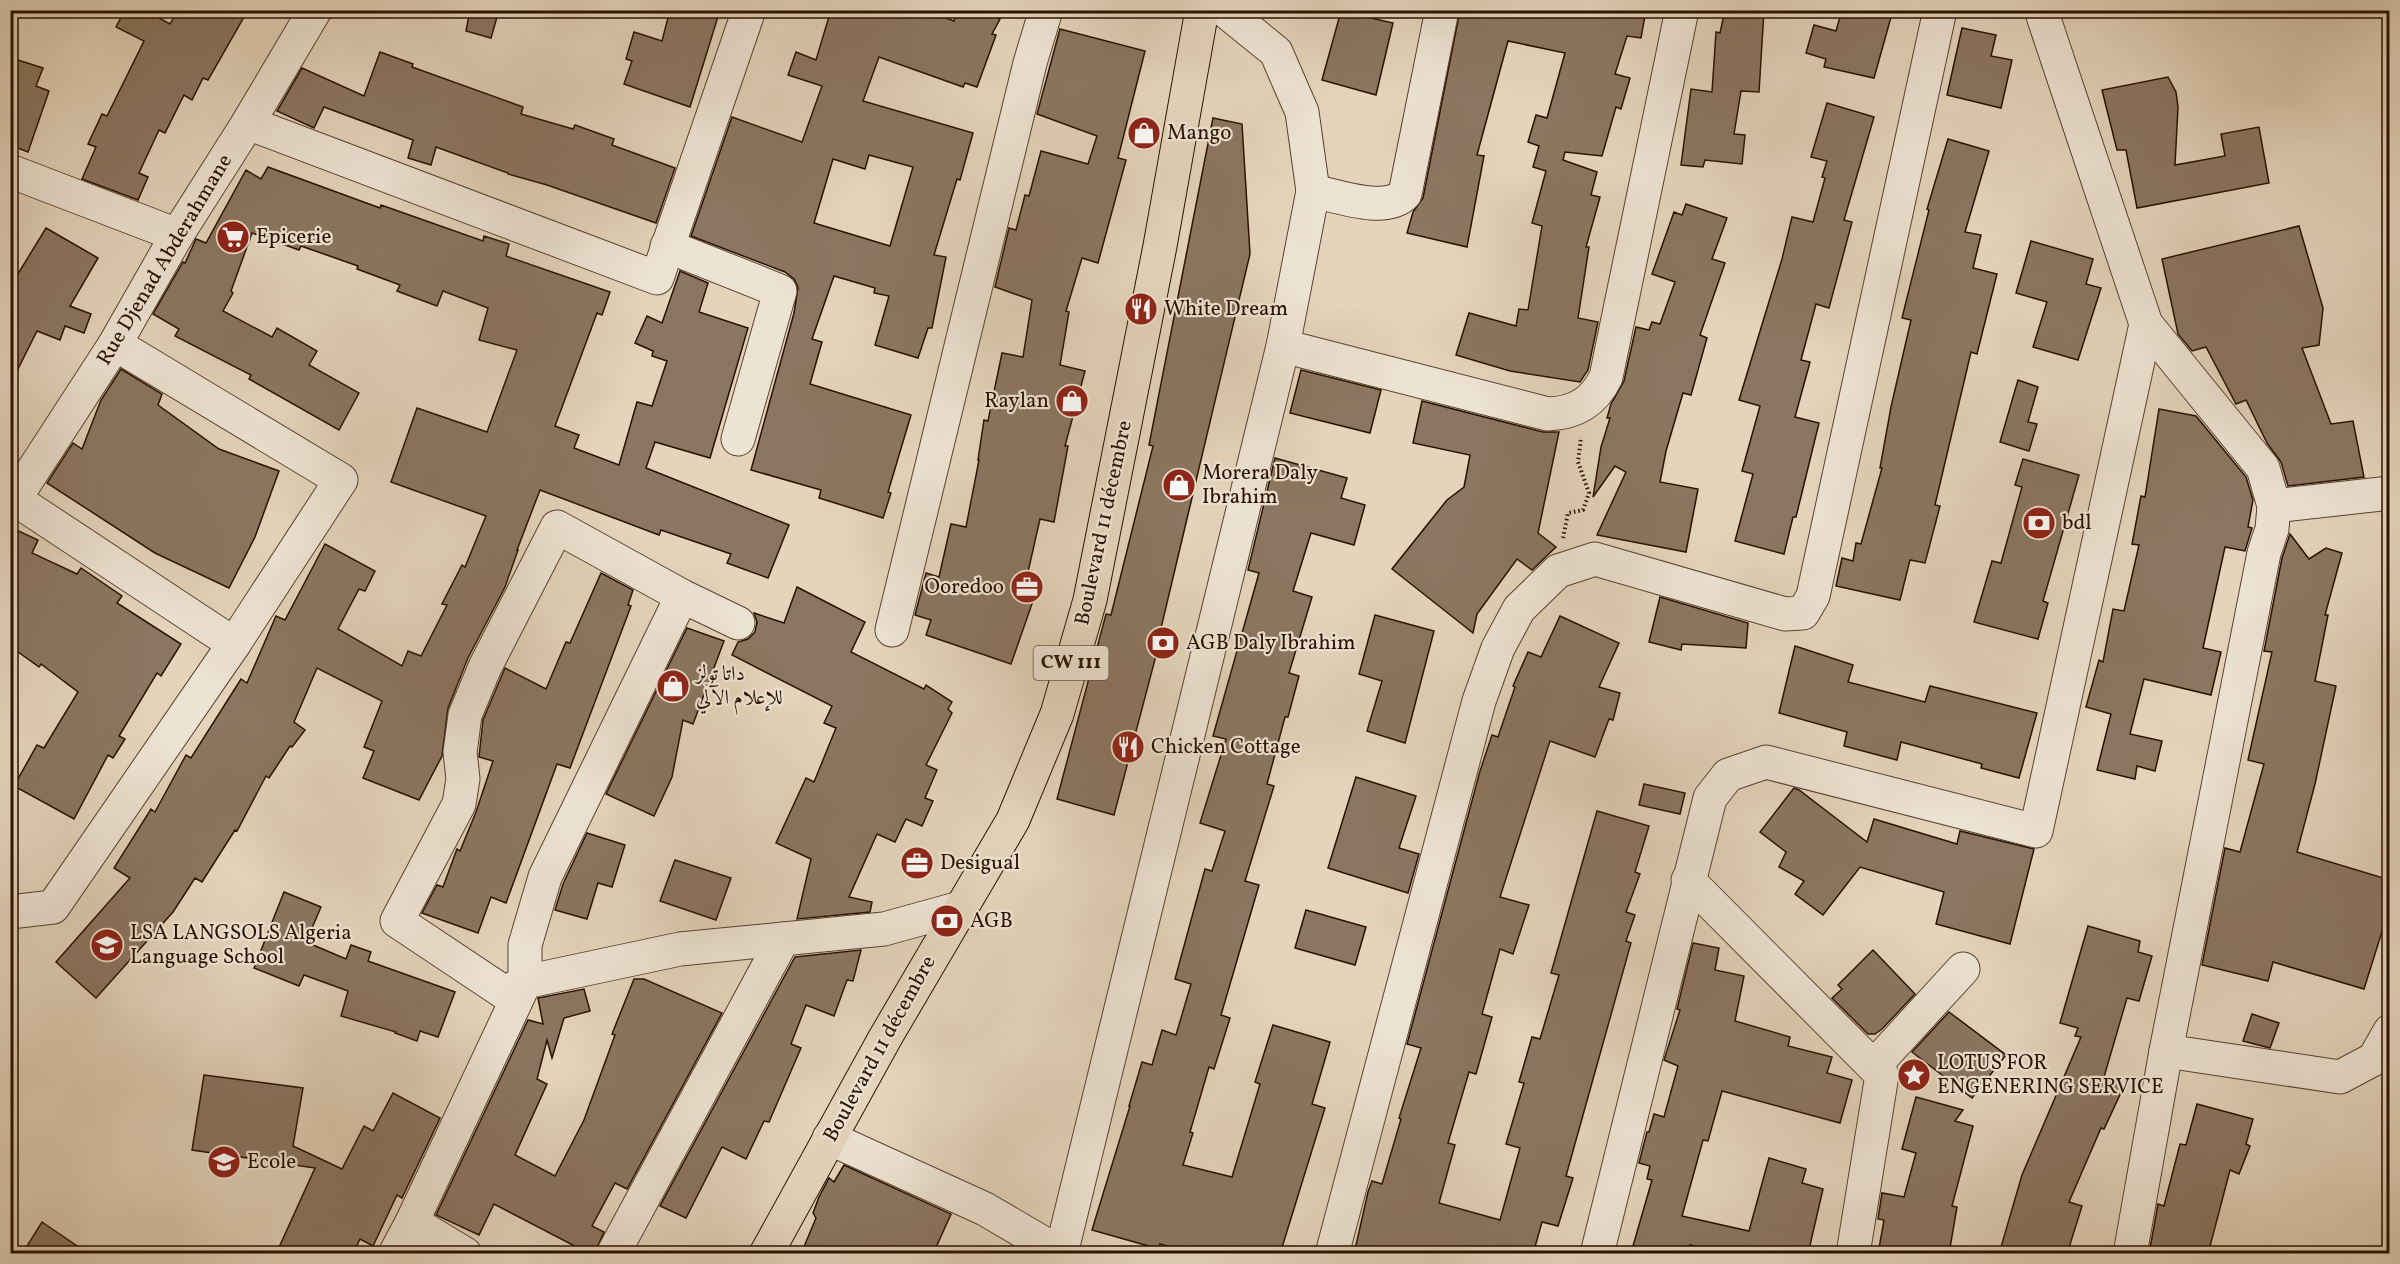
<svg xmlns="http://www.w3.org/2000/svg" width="2400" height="1264" viewBox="0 0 2400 1264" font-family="Vollkorn,Amiri,serif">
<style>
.building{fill:#8b7661;stroke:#2a1100;stroke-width:1.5;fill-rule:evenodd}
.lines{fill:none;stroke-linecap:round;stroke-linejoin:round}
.minor-casing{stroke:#58422f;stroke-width:35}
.major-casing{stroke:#2a1100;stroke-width:35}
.path{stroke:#2a1100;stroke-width:4;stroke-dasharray:1.5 3;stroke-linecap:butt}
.minor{stroke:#ede3d3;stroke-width:33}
.major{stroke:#e4d4bb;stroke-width:33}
.labels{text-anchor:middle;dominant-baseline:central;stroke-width:4.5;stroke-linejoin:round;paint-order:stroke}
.shield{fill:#ede3d3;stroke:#64503f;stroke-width:1.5}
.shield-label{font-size:20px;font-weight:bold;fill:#2a1100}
.poi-label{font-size:21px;fill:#2a1100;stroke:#ede3d3;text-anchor:start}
.street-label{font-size:21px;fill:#2a1100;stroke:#ede3d3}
</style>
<rect width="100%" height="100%" fill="#e4d4bb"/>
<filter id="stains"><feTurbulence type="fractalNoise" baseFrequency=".00333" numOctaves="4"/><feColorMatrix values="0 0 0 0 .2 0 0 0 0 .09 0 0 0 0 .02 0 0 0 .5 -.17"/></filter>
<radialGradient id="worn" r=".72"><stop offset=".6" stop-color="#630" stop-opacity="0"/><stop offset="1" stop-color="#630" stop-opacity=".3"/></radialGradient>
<g class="building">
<polygon points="125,10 144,10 170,24 178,10 248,10 208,80 203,78 192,100 184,95 165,133 159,130 139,173 148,177 138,200 82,179 96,147 88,144 102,114 107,116 144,41 116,27"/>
<polygon points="470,10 499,10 491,38 466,31"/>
<polygon points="670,10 720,10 690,107 624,84 632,61 626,59 634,32 662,41"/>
<path d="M831 10H925L954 21 958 10H985L1000 19 992 34 996 35 977 87 965 83 963 87 879 57 863 101 973 133 960 180 957 179 934 255 946 257 932 328H928L918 358 875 345 889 296 874 293 875 288 834 276 812 339 822 342 810 384 911 415 888 492 891 493 883 518 819 498 821 490 751 470 794 313 798 287 794 279 785 272 691 236 732 117 802 142 822 86 788 75 796 52 816 60ZM869 155 913 167 890 246 814 223 833 159 865 169Z"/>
<polygon points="1460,10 1646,10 1641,38 1627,36 1615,74 1630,78 1621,109 1616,107 1602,156 1565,152 1563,160 1597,172 1591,195 1600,197 1586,247 1589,247 1578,318 1598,322 1588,370 1580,382 1510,371 1456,355 1469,313 1516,326 1519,309 1528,310 1542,226 1532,223 1546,171 1533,167 1539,146 1528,142 1536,115 1547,118 1565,53 1508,41 1477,155 1484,156 1467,247 1407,233 1413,212 1423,198"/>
<polygon points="1725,10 1764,10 1759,92 1741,91 1734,134 1745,135 1742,164 1705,160 1703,167 1681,165 1691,89 1712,92 1716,32 1720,33"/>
<polygon points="1842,10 1893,10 1874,78 1824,67 1826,59 1806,53 1814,25 1836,31"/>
<polygon points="1341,11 1393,23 1376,95 1322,80"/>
<polygon points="1962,28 1996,35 1991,56 2012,60 2001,108 1947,95"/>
<polygon points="1060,29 1145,51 1118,158 1126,160 1098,263 1082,258 1066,311 1069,312 1060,365 1085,371 1065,446 1068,446 1054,522 1040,519 1023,594 1034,598 1011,664 926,635 931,620 915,615 926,573 939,577 951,524 966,527 979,460 978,460 984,420 988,421 1002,353 1023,357 1032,300 995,287 1009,228 1016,230 1025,195 1029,196 1041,151 1088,164 1097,136 1037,114"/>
<polygon points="380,52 413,64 412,67 523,107 521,114 573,129 575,125 614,139 612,145 675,168 656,223 547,185 508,174 508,173 436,147 431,165 408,158 413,140 324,107 314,128 277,111 302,68 364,96"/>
<polygon points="18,60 43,68 36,86 49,91 28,152 10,145 10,81"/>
<polygon points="2168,77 2176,92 2178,107 2175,165 2225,156 2221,134 2259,127 2269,183 2137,208 2126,150 2117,150 2102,90"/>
<polygon points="1827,103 1874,117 1844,220 1852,222 1829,308 1816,304 1801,360 1810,362 1795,417 1819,423 1796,517 1793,517 1784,554 1735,541 1753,474 1742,471 1760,406 1739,400 1782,259 1792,217 1813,222 1825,178 1822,177 1827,161 1811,157"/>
<polygon points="1213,118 1242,124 1250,254 1161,628 1163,629 1114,815 1057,799 1106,614 1111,615 1153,446 1149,445"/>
<polygon points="1948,139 1989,151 1965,232 1981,235 1973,268 1997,274 1977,354 1971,352 1935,505 1940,506 1925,563 1910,560 1900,600 1836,586 1842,558 1853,561 1856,543 1861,544 1882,468 1880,468 1891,407 1911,320 1902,318 1929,210 1927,209"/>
<polygon points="268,167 380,208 381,205 483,241 484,236 509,244 506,256 610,292 602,315 597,313 555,426 579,435 574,448 619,465 637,402 652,406 667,361 652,356 653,351 635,343 647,316 662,323 680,271 708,283 699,312 748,328 710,458 655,442 646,468 789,525 768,578 727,563 731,554 661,530 659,535 540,490 517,550 518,550 505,587 468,658 448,708 442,756 419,800 363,778 374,751 364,747 382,701 317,668 294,722 305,730 292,747 290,746 269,778 266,776 237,831 235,830 202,882 195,878 173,912 96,998 56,962 130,878 114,868 151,809 155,812 186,755 191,758 241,679 247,683 276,616 285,620 325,544 375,571 365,591 359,589 338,629 402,666 408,651 421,656 447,605 442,604 462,565 465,567 486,516 391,482 417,408 487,432 517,350 479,340 488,308 443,291 437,306 397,291 400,285 357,269 358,266 301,246 299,250 252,233 231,291 233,293 223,311 272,337 277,328 317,351 309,365 359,393 339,430 249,379 251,375 175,336 179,329 153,314 183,262 185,263 196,239 206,243 246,170 261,179"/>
<polygon points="1686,204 1727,218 1712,259 1725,263 1700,335 1707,338 1691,395 1683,393 1666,451 1660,482 1698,489 1686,552 1597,535 1626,472 1615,466 1593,497 1601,447 1610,418 1607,418 1611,404 1624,381 1636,327 1649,330 1652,322 1660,324 1675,282 1652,274 1674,212 1682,215"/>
<polygon points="2299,226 2323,308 2319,345 2302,348 2331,424 2353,421 2364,477 2288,486 2281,462 2267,443 2246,400 2236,404 2206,347 2192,351 2178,334 2162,259"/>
<polygon points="46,228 98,258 70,306 91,314 84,333 65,326 60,340 37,331 10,385 10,287"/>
<polygon points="2031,241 2093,259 2086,284 2101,288 2078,360 2033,347 2047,302 2016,293"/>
<polygon points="121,369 162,394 158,405 219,449 279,471 255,537 229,588 155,553 47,483 73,443 82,449 101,400"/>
<polygon points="1301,370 1381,390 1370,433 1290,413"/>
<polygon points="2018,380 2038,387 2028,422 2037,424 2029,451 2000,442"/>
<polygon points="1422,401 1543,432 1559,432 1538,533 1556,547 1532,570 1517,559 1477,614 1473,633 1392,569 1447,500 1464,487 1470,455 1413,443"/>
<polygon points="2159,409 2196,416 2246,477 2253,500 2248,527 2252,528 2245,551 2225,547 2203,648 2221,652 2211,695 2144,679 2130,734 2162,741 2155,771 2137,766 2135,779 2097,770 2111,714 2086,707 2099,660 2103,662 2113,609 2124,611 2139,545 2132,544 2141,496 2145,497"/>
<polygon points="1275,458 1347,478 1341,498 1365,505 1354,545 1311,533 1293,591 1312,597 1289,673 1299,676 1288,717 1285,717 1267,784 1274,786 1245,881 1259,885 1221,1015 1230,1018 1214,1069 1209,1067 1190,1132 1193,1133 1183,1165 1232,1177 1260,1084 1255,1082 1273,1025 1330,1042 1312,1104 1325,1108 1280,1254 1194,1254 1160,1244 1159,1249 1092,1230 1130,1106 1129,1106 1142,1062 1152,1065 1162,1030 1176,1035 1191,984 1175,979 1205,869 1212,871 1225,831 1200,823 1226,739 1213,736 1259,573 1248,570"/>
<polygon points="2023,459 2079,475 2043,601 2048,603 2038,639 1974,622 1992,561 2001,563 2022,487 2015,485"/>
<polygon points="10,527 38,540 32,553 77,574 81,568 122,596 117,603 181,644 161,676 157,673 119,736 125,739 113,758 108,755 74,819 14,786 37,745 44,748 78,692 41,664 39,667 10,646"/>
<polygon points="2290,534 2309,559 2326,548 2342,553 2325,615 2328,615 2315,681 2336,686 2315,784 2297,852 2390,880 2390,906 2364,989 2273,962 2268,981 2202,965 2225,848 2240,852 2264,764 2248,760 2272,652 2264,651 2282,558"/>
<polygon points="601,573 633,590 628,605 631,606 570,768 557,764 506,903 491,897 478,933 422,913 437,885 443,887 457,849 460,851 476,812 493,761 479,757 483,720 505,668 546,689 566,642 570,643"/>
<polygon points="797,587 865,622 851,652 924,689 926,685 952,702 948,709 952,713 926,765 937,770 925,798 933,801 922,826 906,819 895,842 877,834 849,897 872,902 870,912 797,919 811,859 776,843 806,778 814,782 836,728 824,723 832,706 732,655 738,642 748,639 755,632 757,622 754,613 784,623"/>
<polygon points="1660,597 1748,623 1746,648 1682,644 1681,650 1649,642"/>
<polygon points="1375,615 1434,631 1405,743 1367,731 1382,681 1359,674"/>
<polygon points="1560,616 1619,643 1599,687 1620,693 1613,720 1609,719 1595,757 1550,741 1500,897 1529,905 1513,954 1500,949 1482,1014 1492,1017 1476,1074 1469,1072 1448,1143 1455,1145 1439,1203 1500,1220 1520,1148 1506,1144 1524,1083 1519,1082 1532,1037 1540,1039 1559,975 1551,973 1597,811 1649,826 1635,872 1640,874 1626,912 1635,915 1626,941 1631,943 1566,1176 1573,1178 1558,1226 1542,1222 1533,1254 1354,1254 1368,1192 1372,1181 1382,1184 1401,1119 1399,1118 1421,1048 1407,1044 1480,771 1492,735 1498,737 1515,687 1513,686 1528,652 1541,657"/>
<polygon points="687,628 724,641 693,724 683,720 672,777 654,816 606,794"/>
<polygon points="1795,646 1853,665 1848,682 1925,702 1930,686 2037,713 2019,778 1981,768 1982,764 1901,742 1897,760 1844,746 1847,732 1779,713"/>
<polygon points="1356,777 1416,796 1399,848 1419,854 1408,893 1328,868"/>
<polygon points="1644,784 1685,793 1680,814 1639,805"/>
<polygon points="1794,788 1799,790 1867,842 1874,819 1957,844 1960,831 2034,849 2010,944 1936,924 1944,892 1860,867 1823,915 1795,894 1804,881 1779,867 1786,852 1760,832"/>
<polygon points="587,833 625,845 612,887 598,883 587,919 555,910 563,884"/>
<polygon points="675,860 731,878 716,920 660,901"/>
<polygon points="284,892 321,907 306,942 346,959 351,945 371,952 368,961 455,992 438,1037 420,1031 417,1041 395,1033 396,1032 341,1016 348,991 304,975 299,986 254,968"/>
<polygon points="1306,910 1366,927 1355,965 1295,948"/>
<polygon points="2088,926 2140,941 2138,952 2152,956 2139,1001 2127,998 2104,1077 2124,1086 2104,1129 2101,1128 2069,1202 2082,1206 2067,1254 1999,1254 2022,1175 2081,1037 2075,1036 2078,1028 2060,1023"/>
<polygon points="1693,943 1719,948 1715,970 1744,976 1735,1021 1790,1037 1788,1046 1832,1057 1827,1073 1852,1080 1840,1123 1722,1091 1708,1141 1703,1140 1682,1216 1749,1231 1769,1158 1806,1169 1802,1183 1823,1189 1808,1254 1726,1254 1690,1245 1687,1254 1660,1254 1633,1246 1652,1180 1647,1179 1650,1166 1639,1163 1647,1132 1649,1132 1654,1114 1664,1117 1678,1066 1664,1060 1680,1010 1677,1009"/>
<polygon points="861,950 853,981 847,980 834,1016 806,1005 791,1044 801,1048 769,1122 764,1121 746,1159 722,1147 686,1218 660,1206 795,957"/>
<polygon points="1873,950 1915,994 1882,1029 1875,1034 1868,1034 1832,998 1842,989 1838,985"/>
<polygon points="634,979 644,979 722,1013 627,1189 615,1183 592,1226 604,1232 594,1254 590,1254 494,1204 479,1235 436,1215 528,1020 543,1024 538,998 584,989 590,1011 564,1018 552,1058 547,1040 537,1079 547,1084 515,1155 555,1176 584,1120 615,1035 612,1034"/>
<polygon points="1949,1012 2006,1055 1972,1098 1912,1052"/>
<polygon points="2252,1014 2279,1023 2270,1048 2243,1041"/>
<polygon points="204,1075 303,1088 293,1146 342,1169 364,1126 373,1131 393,1093 440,1118 402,1198 397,1195 373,1246 360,1239 353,1254 276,1254 315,1168 192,1150"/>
<polygon points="1916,1097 1963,1110 1955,1121 1973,1126 1952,1206 1957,1207 1949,1254 1878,1254 1884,1220 1878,1219 1882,1193 1904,1197 1916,1153 1902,1149"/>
<polygon points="2197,1104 2253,1119 2246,1144 2250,1146 2239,1174 2230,1170 2208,1254 2149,1254 2158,1204 2164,1206 2180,1144 2186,1145"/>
<polygon points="844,1165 951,1214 933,1254 801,1254 816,1218 813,1213 819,1197 829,1178 834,1182"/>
<polygon points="42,1222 89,1254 22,1254"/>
</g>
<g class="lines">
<defs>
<g id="minor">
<polyline points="2041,10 2146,324 2263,468 2274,506 2272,529 2264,553 2166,1051 2130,1254"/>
<polyline points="248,123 657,278 749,10"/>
<polyline points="10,171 177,235"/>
<path d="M1313 191C1338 196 1386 214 1405 194L1442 10"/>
<polyline points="667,246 780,291 738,439"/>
<path d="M1283 346 1548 414C1576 413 1594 402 1606 377L1682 10"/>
<polyline points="10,496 234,644"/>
<polyline points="10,506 115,344 177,235 248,123 315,10"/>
<polyline points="2274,506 2390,493"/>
<polyline points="738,623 682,596 557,527 485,667 465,715 460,752 463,779 459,804 397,921 505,993 525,982 680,949 884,929 960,908"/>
<polyline points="892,630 1030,63 1046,10"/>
<polyline points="1688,880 1882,1075 1853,1254"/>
<polyline points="10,912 53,907 234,644 341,480 115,344"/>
<polyline points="2166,1051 2340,1077 2374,1059 2390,1031"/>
<polyline points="1874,1066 1963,969"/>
<polyline points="829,1138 985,1209 1060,1253"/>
<polyline points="412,1222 465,1254"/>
<polyline points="395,1254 412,1222 525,982 525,945 545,877 682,596"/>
<polyline points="613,1254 783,939"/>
<polyline points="1061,1254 1283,346 1313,191 1302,112 1276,52 1224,10"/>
<polyline points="1332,1254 1479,701 1498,648 1519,609 1558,571 1595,559 1785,614 1803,613 1813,596 1940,10"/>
<polyline points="1597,1254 1710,798 1728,775 1766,762 2036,831 2146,324"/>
</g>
<polyline id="major" points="766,1254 885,1038 1013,820 1057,714 1090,600 1160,246 1202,10"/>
</defs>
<use href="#minor" class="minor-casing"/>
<use href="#major" class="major-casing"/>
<polyline class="path" points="1563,538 1568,513 1583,510 1589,493 1578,462 1581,438"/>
<use href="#minor" class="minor"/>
<use href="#major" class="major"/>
</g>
<defs>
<symbol id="shop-disc" viewBox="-11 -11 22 22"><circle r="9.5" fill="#8f2418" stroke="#ede3d3"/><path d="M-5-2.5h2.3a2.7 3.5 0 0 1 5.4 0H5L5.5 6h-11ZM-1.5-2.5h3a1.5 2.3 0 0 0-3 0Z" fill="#fff"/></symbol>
<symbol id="supermarket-disc" viewBox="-11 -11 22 22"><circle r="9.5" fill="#8f2418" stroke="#ede3d3"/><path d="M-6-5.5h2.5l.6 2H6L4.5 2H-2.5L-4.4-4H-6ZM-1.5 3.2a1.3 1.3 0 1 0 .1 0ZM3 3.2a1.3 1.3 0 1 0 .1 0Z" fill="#fff"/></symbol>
<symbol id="restaurant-disc" viewBox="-11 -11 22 22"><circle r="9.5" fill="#8f2418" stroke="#ede3d3"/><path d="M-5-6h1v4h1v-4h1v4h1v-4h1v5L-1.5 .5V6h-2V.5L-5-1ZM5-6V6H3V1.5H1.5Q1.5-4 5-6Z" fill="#fff"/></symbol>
<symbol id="bank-disc" viewBox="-11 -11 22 22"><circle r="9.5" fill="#8f2418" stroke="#ede3d3"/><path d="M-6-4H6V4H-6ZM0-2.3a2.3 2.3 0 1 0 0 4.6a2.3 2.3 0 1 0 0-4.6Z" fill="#fff"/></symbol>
<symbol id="office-disc" viewBox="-11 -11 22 22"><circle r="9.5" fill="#8f2418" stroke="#ede3d3"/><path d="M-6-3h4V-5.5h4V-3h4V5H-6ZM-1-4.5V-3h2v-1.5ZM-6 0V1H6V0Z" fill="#fff"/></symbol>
<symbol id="school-disc" viewBox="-11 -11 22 22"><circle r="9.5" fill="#8f2418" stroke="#ede3d3"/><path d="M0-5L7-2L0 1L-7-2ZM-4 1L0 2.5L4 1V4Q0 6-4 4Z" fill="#fff"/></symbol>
<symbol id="sight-disc" viewBox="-11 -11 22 22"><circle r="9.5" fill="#8f2418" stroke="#ede3d3"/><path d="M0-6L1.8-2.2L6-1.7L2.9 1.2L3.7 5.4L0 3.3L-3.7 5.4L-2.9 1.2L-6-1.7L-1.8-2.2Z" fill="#fff"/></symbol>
</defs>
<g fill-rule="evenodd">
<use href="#shop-disc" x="1125" y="114" width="38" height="38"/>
<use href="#supermarket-disc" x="214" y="218" width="38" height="38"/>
<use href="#restaurant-disc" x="1122" y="290" width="38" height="38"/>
<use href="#shop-disc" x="1053" y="382" width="38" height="38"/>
<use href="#shop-disc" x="1160" y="466" width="38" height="38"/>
<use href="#bank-disc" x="2020" y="504" width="38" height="38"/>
<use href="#office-disc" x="1008" y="568" width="38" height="38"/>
<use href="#bank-disc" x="1144" y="624" width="38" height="38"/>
<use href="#shop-disc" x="654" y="667" width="38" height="38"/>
<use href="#restaurant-disc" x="1109" y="728" width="38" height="38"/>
<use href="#office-disc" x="898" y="844" width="38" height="38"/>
<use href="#bank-disc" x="928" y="902" width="38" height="38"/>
<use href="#school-disc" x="88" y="926" width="38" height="38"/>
<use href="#sight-disc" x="1895" y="1056" width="38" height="38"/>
<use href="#school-disc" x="205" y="1143" width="38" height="38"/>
</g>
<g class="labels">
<rect class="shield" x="1033.5" y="646" width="75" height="34" rx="4.5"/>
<g class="shield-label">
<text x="1071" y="663">CW 111</text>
</g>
<g class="poi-label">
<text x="1167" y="133">Mango</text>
<text x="256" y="237">Epicerie</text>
<text x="1164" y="309">White Dream</text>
<text x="1049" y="401" text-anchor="end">Raylan</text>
<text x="1202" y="473">Morera Daly<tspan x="1202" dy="24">Ibrahim</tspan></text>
<text x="2062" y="523">bdl</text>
<text x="1004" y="587" text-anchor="end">Ooredoo</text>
<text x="1186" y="643">AGB Daly Ibrahim</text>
<text x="696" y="674">داتا تولز<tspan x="696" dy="24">للإعلام الآلي</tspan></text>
<text x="1151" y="747">Chicken Cottage</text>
<text x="940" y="863">Desigual</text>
<text x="970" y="921">AGB</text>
<text x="130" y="933">LSA LANGSOLS Algeria<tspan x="130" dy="24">Language School</tspan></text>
<text x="1937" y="1063">LOTUS FOR<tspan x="1937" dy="24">ENGENERING SERVICE</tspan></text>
<text x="247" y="1162">Ecole</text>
</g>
<g class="street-label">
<text transform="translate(165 260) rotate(-59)">Rue Djenad Abderahmane</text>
<text transform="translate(1104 523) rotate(-78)">Boulevard 11 décembre</text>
<text transform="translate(880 1049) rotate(-61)">Boulevard 11 décembre</text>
</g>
</g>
<rect width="2400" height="1264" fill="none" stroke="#e4d4bb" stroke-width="36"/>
<rect x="12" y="12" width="2376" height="1240" fill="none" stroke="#2a1100" stroke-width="3"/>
<rect x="18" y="18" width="2364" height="1228" fill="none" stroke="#2a1100" stroke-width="1.5"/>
<rect width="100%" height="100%" filter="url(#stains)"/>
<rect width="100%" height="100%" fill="url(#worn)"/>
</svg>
